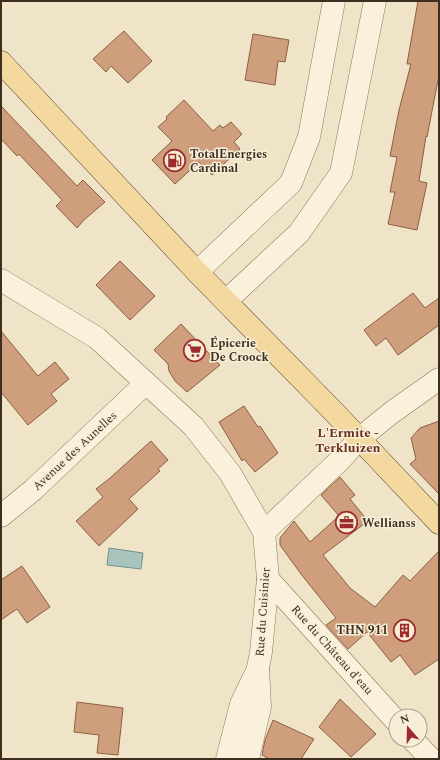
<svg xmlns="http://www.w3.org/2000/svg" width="440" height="760" viewBox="0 0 440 760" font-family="Spectral,serif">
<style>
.water{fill:#a9c4bc;stroke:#6f938a}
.building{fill:#cf9f7d;stroke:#8d5f41}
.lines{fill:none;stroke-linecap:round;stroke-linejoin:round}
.minor-casing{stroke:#8d765c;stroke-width:23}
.major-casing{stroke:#5b4430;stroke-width:23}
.minor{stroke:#faf1dc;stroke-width:22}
.major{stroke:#f3d9a0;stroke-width:22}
.labels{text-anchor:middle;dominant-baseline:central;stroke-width:3;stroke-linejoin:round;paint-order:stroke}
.poi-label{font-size:12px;font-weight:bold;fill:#3d2e20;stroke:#f7eed8;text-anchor:start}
.street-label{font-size:12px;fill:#3d2e20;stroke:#f7eed8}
.neighbourhood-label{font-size:13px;font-weight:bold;fill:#6b2e1e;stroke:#f7eed8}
</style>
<rect width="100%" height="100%" fill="#f0e4c8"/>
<polygon class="water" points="109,548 143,553 141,569 107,565"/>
<g class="building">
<polygon points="418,1 439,1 439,75 427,137 426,136 419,181 427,183 417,230 388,224 395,192 390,192 397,157 390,156 399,110 411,64 407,64"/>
<polygon points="124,31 152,61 128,83 111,66 106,72 93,59"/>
<polygon points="253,34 289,40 285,62 278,61 275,85 245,80"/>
<polygon points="184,100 213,131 220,125 223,128 231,122 242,134 234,142 240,149 212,175 199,162 175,184 152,160 172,141 158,127 167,119 166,117"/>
<polygon points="1,106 77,186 83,180 105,202 84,220 77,228 56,206 62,200 19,154 17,156 1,139"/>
<polygon points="120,261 155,296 130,320 96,285"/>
<polygon points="413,293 425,308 439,298 439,325 398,355 386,338 376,346 364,330"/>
<polygon points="181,324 220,365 187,392 175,381 169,371 168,364 154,350"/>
<polygon points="1,331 38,376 55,362 69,379 51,394 57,401 28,425 1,392"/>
<polygon points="244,406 258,427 260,426 278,453 255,472 244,459 242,461 219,422"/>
<polygon points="439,421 439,494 410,464 416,459 411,438 420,428"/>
<polygon points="151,441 168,460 158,469 160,471 129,499 138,509 99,546 76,521 103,497 96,489 110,478"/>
<polygon points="340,477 355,495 350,499 368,521 323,555 350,588 375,607 403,575 410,581 439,551 439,659 415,675 400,655 391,662 367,632 348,649 326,625 336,618 301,574 280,545 280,538 294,521 310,542 339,516 321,495"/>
<polygon points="22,566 50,607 27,623 17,609 1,620 1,580"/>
<polygon points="340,699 376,734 351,757 319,727"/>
<polygon points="77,702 123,708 118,755 97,753 99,735 74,732"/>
<polygon points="273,720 314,739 301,759 269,759 262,755 265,740"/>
</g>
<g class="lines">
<defs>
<g id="minor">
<polyline points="197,272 291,183 309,137 334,1"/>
<polyline points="1,280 97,338 193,426 230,473 264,532 268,579 261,652 258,668 260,707 248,759"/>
<polyline points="226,301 299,233 341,173 375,1"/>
<polyline points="1,516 33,490 146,383"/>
<polyline points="264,532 339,461 359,439 391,413 439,379"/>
<polyline points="268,579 396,721"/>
<polyline points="413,740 431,759"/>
<polyline points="227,759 241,704 258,669"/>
</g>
<polyline id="major" points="1,62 197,272 335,413 439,523"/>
</defs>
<use href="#minor" class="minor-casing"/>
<use href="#major" class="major-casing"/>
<use href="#minor" class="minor"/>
<use href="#major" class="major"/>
</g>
<defs>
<symbol id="fuel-ring" viewBox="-11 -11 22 22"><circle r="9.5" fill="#f7eed8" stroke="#9e2a2b" stroke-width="1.5"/><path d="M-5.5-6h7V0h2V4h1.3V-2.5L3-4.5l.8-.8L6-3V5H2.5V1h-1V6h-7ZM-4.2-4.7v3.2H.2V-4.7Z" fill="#9e2a2b"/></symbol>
<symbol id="supermarket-ring" viewBox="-11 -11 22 22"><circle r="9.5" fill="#f7eed8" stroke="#9e2a2b" stroke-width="1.5"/><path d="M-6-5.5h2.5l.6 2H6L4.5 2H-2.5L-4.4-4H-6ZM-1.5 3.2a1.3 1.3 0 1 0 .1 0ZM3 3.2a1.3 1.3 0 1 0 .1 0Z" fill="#9e2a2b"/></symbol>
<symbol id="office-ring" viewBox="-11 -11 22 22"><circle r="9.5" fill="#f7eed8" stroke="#9e2a2b" stroke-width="1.5"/><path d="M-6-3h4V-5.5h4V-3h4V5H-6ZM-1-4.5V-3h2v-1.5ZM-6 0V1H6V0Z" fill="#9e2a2b"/></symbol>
<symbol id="building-ring" viewBox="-11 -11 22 22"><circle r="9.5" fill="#f7eed8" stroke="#9e2a2b" stroke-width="1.5"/><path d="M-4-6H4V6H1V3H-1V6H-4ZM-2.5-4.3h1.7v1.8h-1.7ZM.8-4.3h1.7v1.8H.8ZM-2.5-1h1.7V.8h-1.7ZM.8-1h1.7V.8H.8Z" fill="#9e2a2b"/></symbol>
</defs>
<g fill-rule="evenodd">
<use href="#fuel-ring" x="162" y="148" width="25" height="25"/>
<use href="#supermarket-ring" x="182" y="338" width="25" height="25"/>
<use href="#office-ring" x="334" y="510" width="25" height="25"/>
<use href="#building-ring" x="392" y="618" width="25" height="25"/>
</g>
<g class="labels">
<g class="poi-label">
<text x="190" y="154">TotalEnergies<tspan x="190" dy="14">Cardinal</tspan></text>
<text x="210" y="343">Épicerie<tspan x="210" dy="14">De Croock</tspan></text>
<text x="362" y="523">Wellianss</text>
<text x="388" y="630" text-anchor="end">THN 911</text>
</g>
<g class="street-label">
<text transform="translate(75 451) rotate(-43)">Avenue des Aunelles</text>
<text transform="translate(263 612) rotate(-86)">Rue du Cuisinier</text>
<text transform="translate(332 650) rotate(48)">Rue du Château d'eau</text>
</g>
<g class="neighbourhood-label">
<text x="348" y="433">L'Ermite -<tspan x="348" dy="15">Terkluizen</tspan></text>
</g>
</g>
<rect width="440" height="760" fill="none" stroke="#3d2e20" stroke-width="4"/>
<g transform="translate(408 728) rotate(340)"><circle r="19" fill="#f7eed8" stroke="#ada18e"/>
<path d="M0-3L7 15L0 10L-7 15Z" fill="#9e2a2b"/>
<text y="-6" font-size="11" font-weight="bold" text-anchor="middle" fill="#3d2e20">N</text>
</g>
</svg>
